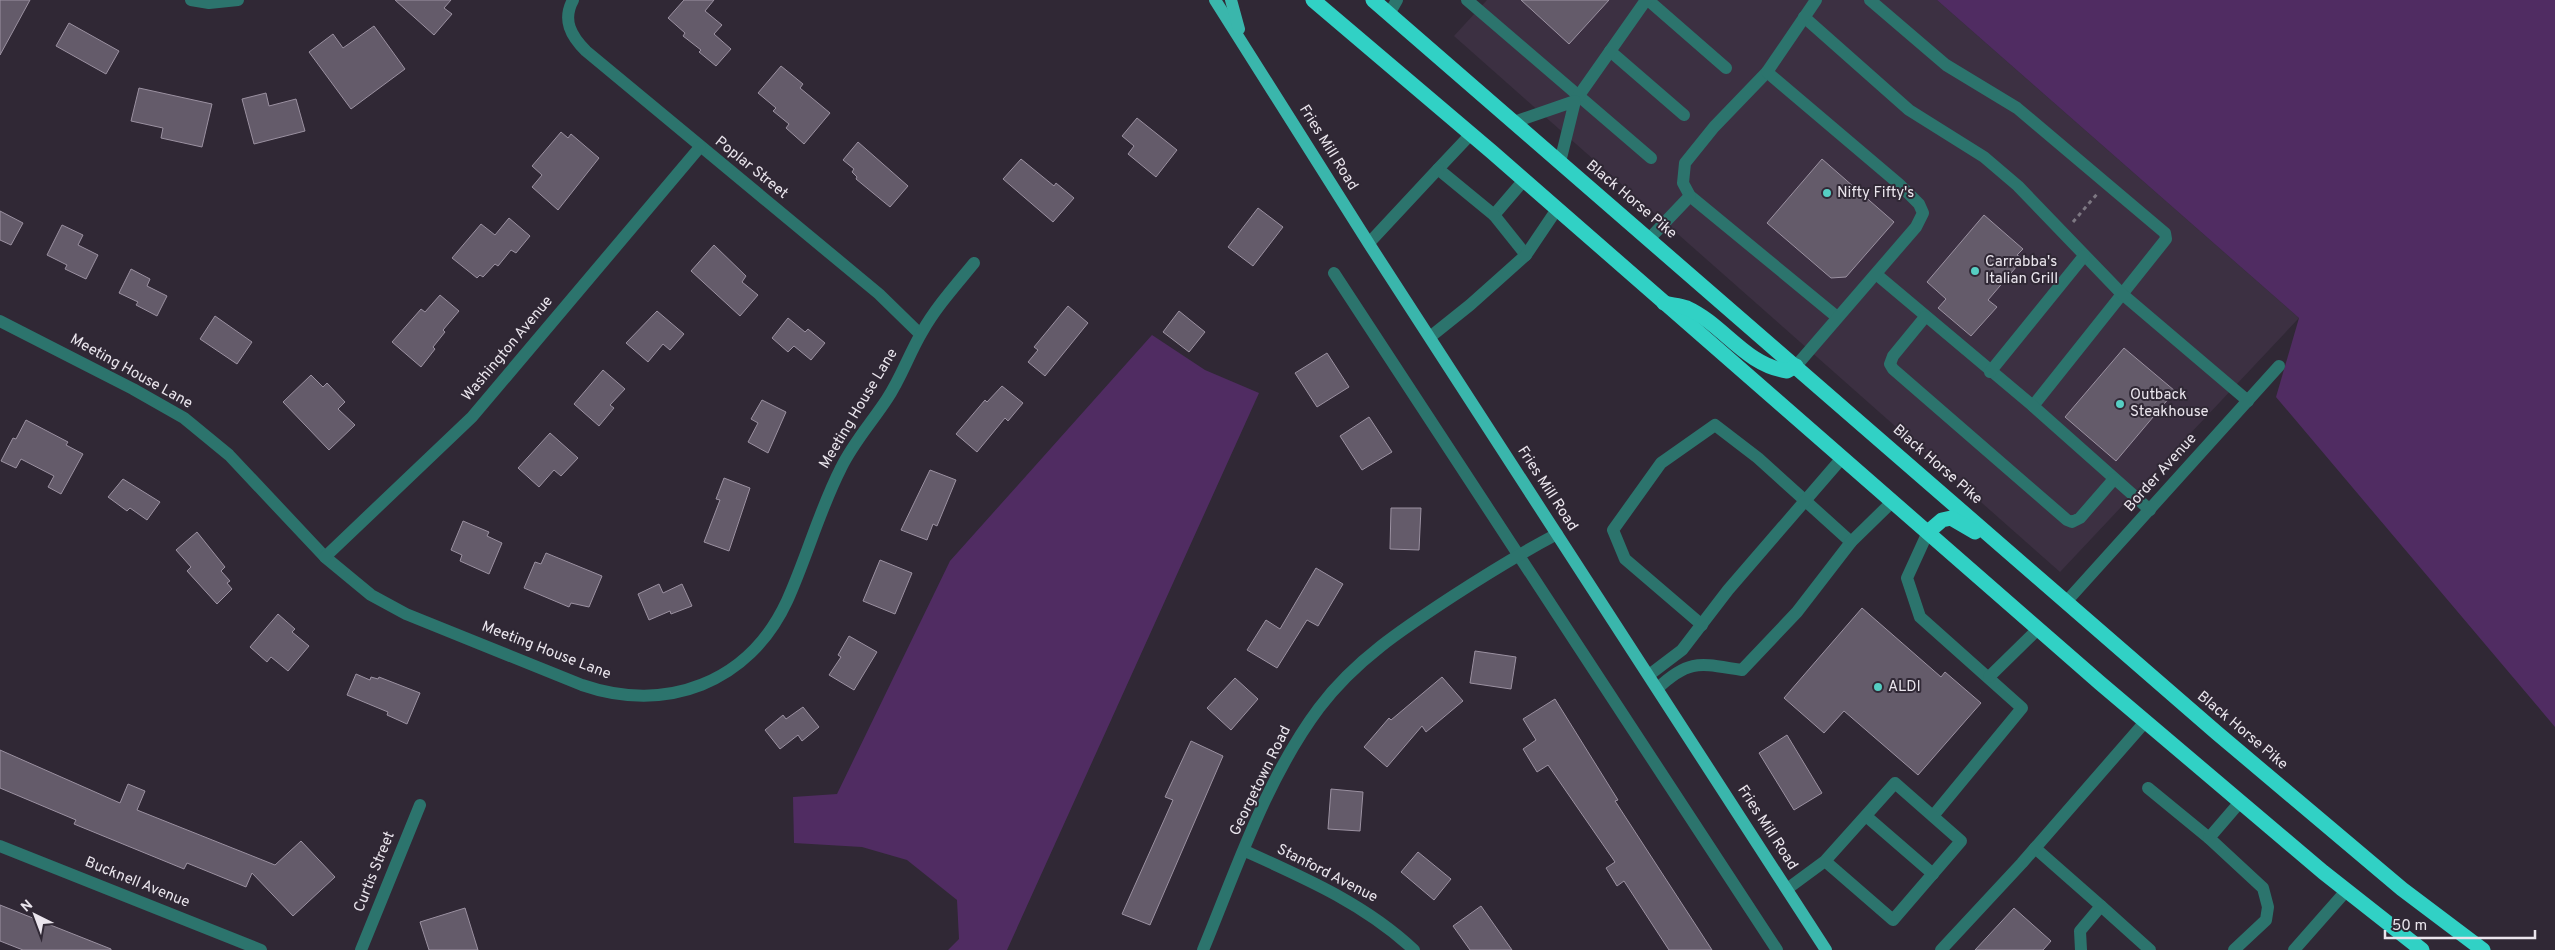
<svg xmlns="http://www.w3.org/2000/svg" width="2555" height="950" viewBox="0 0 2555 950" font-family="Overpass,sans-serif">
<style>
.built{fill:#3c3042}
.green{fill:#502c62}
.building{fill:#645b6a;stroke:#9b91a1}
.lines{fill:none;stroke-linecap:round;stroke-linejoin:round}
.path{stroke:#7d7782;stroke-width:3;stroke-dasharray:4 4;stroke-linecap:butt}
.minor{stroke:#2c746d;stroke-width:12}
.major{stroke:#3ab6ac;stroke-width:12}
.highway{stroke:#31d1c5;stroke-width:15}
.poi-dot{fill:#56cec3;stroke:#302835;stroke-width:2}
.labels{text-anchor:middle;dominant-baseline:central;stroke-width:4;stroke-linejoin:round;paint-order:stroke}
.street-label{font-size:15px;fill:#eae5ed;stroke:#302835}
.poi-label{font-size:15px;fill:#eae5ed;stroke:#302835;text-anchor:start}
</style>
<rect width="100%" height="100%" fill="#302835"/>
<polygon class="built" points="1487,0 1937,0 2299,318 2060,572 1454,36"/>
<g class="green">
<polygon points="1937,0 2555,0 2555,727 2276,397 2299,318"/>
<polygon points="1152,335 1205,370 1259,393 1007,950 948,950 959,939 957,900 907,860 862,847 794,843 793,797 837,794 950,561"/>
</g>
<g class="building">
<polygon points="0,0 30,0 0,55"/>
<polygon points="395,0 451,0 444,8 452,14 434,35"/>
<polygon points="684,0 714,0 705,11 722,25 714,34 731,49 716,66 699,52 701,50 683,36 685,33 668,18"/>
<polygon points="1521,0 1609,0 1569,44"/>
<polygon points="69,23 119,51 106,74 56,46"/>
<polygon points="374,26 405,69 351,109 309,52 333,34 343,48"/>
<polygon points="781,66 803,84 800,88 830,113 804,144 786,128 789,124 773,111 776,108 758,93"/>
<polygon points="139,88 212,104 202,147 161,138 163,128 131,121"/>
<polygon points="266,93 269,106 296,99 305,131 254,144 242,99"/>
<polygon points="1137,118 1177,150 1156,177 1128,154 1134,146 1122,136"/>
<polygon points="561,132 568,138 571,134 599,158 558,210 532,187 542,175 532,166"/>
<polygon points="858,142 908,186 890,207 856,179 857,177 852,172 854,169 843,160"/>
<polygon points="1021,159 1054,186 1056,183 1074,198 1053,222 1003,179"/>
<polygon points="1822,159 1894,222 1846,277 1831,278 1767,223"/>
<polygon points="1258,208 1283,227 1253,266 1228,247"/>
<polygon points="0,211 23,223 11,245 0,240"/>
<polygon points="1984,215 2023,249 2017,255 2023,259 1988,300 1997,307 1971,336 1938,308 1946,299 1927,282"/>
<polygon points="509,218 530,236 516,253 511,250 498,266 495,264 483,277 480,275 477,278 452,258 481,224 495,235"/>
<polygon points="62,225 83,235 78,245 98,255 86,279 65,269 67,265 47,255"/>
<polygon points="714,245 746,276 742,282 758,295 740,316 691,271"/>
<polygon points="131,269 150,279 147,286 167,296 157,316 136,305 138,302 119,293"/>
<polygon points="440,295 459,311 443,330 445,332 433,347 435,349 421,367 392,342 421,309 425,312"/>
<polygon points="1068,306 1088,323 1045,376 1028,362 1038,350 1034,347"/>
<polygon points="657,311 684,334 670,350 663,344 648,362 626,343"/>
<polygon points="1179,311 1205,332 1189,352 1163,332"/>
<polygon points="215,316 252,342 237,364 200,339"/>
<polygon points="788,318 805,332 808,329 825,343 811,360 794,346 788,352 772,338"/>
<polygon points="2124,348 2175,391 2116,461 2065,417"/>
<polygon points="1327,353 1349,387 1317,407 1295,373"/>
<polygon points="603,370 625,389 610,405 614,408 599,426 574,404"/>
<polygon points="311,375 323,387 327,383 345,402 338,409 355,425 329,450 283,402"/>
<polygon points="1002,386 1023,403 1008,421 1005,418 977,452 956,434 985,400 987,402"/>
<polygon points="762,400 786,412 768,453 748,442 758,423 751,419"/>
<polygon points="1369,417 1392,452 1362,470 1340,436"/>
<polygon points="26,420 68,442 66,445 83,454 61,494 48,487 54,476 21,459 16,468 1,461 13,438 16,439"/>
<polygon points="550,433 578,458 561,476 554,470 539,487 518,468"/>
<polygon points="930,470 956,480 937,526 933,524 927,540 901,530"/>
<polygon points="724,478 750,488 729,551 704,542 720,500 716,499"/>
<polygon points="123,479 160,502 147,520 130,508 127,511 108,497"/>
<polygon points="1391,508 1421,508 1419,550 1390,549"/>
<polygon points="463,521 489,532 487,536 502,543 489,574 460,561 462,555 451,550"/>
<polygon points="197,532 225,567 221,571 230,581 227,583 232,589 217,604 187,571 191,567 176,550"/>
<polygon points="546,553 602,576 589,607 571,603 569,607 524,588 535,562 541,564"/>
<polygon points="880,560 912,573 895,614 863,601"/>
<polygon points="1316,568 1343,584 1318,626 1307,620 1277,668 1247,650 1266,620 1280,629"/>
<polygon points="659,584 663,593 682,584 692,606 671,614 670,611 649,620 638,594"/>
<polygon points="1862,608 1941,677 1945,672 1981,703 1918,775 1844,711 1824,733 1784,698"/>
<polygon points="278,614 295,629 292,632 309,646 288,671 271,657 267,662 250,647"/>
<polygon points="849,636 877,652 854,690 829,675 841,657 838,655"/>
<polygon points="1475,651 1516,657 1511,689 1470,683"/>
<polygon points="356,674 370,680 371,677 378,679 379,677 420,693 407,724 387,715 388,712 347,695"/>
<polygon points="1442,677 1463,701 1426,732 1422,726 1387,767 1364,747 1389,718 1391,720"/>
<polygon points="1235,678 1258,699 1231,730 1207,708"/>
<polygon points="1555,699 1618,800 1615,801 1712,950 1669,950 1624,881 1617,886 1606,868 1615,862 1548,765 1537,772 1523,749 1536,740 1523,719"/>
<polygon points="803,707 819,727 802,741 798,735 780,749 765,730 783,715 786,719"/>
<polygon points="1787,735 1822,793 1794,810 1759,753"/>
<polygon points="1191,741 1223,756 1150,925 1122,914 1173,800 1165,797"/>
<polygon points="0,750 120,803 128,784 145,791 137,810 275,865 301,841 335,877 293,916 252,873 246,887 187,863 184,869 74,824 76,820 0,788"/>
<polygon points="1331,789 1363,792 1360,831 1328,829"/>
<polygon points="1418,852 1451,879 1434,900 1401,872"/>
<polygon points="0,905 111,949 111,950 23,950 0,941"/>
<polygon points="1481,906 1512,950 1470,950 1453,926"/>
<polygon points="465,908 478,950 429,950 420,922"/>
<polygon points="2014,908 2051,941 2043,950 1975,950"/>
</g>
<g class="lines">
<polyline class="path" points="2073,222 2097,194"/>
<g class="minor">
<polyline points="191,0 209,3 238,0"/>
<path d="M573 0C562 20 571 36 586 51L879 294 920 334"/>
<polyline points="1467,0 1651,158"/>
<polyline points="1648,0 1726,68"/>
<polyline points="1870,0 1946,65 2017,108 2165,233 2166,239 2033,406"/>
<polyline points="1389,14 1397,0"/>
<polyline points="1804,17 1909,110 1984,157 2018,186 2121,293 2248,401"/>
<polyline points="1610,51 1684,115"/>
<polyline points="1767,72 1714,127 1685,163 1683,183 1690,196 1837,317"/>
<polyline points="1575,101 1646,0"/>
<polyline points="1514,122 1575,101 1560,162"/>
<polyline points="1471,134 1438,169 1494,215 1524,180"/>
<polyline points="1494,215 1526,255"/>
<polyline points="1650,238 1690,196"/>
<polyline points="1369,243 1438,169"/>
<polyline points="1334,273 1777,950"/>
<polyline points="1876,274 2033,406 2150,510"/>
<polyline points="1925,317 1893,356 1890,364 1893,369 2067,520 2072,522 2080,518 2114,479"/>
<path d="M0 321 133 389 184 418 229 455 325 557 371 595 406 614 582 685C666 714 749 683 787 601 807 557 819 511 841 468 853 443 872 422 887 399 901 378 909 354 922 332 936 307 956 285 974 263"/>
<polyline points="1430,337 1470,305 1526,255 1557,209"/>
<polyline points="1796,366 1916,227 1923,213 1919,204 1899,184 1767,72 1816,0"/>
<polyline points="1990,372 2084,256"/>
<polyline points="1928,532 1907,578 1920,617 2022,708 1933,816"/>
<polyline points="325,557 472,417 700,147"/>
<polyline points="2066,602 2279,366"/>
<polyline points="1702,625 1625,559 1613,530 1661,463 1715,425 1758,458 1851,542"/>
<polyline points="1649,675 1682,650 1728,590 1842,458"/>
<polyline points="1989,677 2038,629"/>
<path d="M1658 688C1690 658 1701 664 1742 670L1797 612 1851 542 1893 501"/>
<polyline points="2148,788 2209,838"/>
<polyline points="1866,816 1933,874"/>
<polyline points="0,846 261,950"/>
<polyline points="2035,848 2101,906"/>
<path d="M1245 851C1305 878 1365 904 1414 950"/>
<polyline points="1787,889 1825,861 1895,783 1961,841 1893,920 1825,861"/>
<polyline points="361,950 420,805"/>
<path d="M1203 950C1237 868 1266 779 1319 708 1355 660 1404 628 1453 596 1487 574 1521 553 1557 534"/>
<polyline points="1941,950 2022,863 2145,722"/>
<polyline points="2081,950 2080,931 2101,906 2150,950"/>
<polyline points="2234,950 2266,920 2268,907 2263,888 2209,838 2240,802"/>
<polyline points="2294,950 2346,891"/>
</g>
<g class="major">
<polyline points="1215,0 1371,247 1826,950"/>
<polyline points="1231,0 1239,29"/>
</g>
<g class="highway">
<polyline points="1313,0 1492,152 2100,683 2323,872 2422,950"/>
<polyline points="1373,0 2217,733 2402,889 2483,950"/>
<path d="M1664 303C1671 305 1680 305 1687 308 1724 325 1745 365 1787 371L1796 366"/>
<polyline points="1928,532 1942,520 1951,518 1975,532"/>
</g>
</g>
<g class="poi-dot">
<circle cx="1827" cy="193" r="5"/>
<circle cx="1975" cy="271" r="5"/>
<circle cx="2120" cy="404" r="5"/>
<circle cx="1878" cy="687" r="5"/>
</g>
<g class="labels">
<g class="street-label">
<text transform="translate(1328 148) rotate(58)">Fries Mill Road</text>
<text transform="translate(751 168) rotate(39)">Poplar Street</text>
<text transform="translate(1631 200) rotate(40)">Black Horse Pike</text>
<text transform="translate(508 349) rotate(-50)">Washington Avenue</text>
<text transform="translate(131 372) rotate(29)">Meeting House Lane</text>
<text transform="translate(859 409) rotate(-59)">Meeting House Lane</text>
<text transform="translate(1937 465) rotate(41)">Black Horse Pike</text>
<text transform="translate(2161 473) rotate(-48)">Border Avenue</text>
<text transform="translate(1547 489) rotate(57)">Fries Mill Road</text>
<text transform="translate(546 651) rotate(21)">Meeting House Lane</text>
<text transform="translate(2242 731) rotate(40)">Black Horse Pike</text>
<text transform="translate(1261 781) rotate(-64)">Georgetown Road</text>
<text transform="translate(1767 828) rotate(57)">Fries Mill Road</text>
<text transform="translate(375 872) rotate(-68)">Curtis Street</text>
<text transform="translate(1327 874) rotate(27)">Stanford Avenue</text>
<text transform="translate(137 883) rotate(22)">Bucknell Avenue</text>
</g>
<g class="poi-label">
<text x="1837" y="193">Nifty Fifty's</text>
<text x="1985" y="262">Carrabba's<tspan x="1985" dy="17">Italian Grill</tspan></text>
<text x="2130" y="395">Outback<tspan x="2130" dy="17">Steakhouse</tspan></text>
<text x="1888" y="687">ALDI</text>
</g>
</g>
<g transform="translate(35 915) rotate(318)" stroke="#302835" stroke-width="4" paint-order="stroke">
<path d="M0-4L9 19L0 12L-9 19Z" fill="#eae5ed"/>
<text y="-8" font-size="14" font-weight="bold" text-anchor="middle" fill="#eae5ed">N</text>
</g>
<path d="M2385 930v8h150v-8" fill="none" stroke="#eae5ed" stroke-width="2.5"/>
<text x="2392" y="930" font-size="15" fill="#eae5ed" stroke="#302835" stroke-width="4" paint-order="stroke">50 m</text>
</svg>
